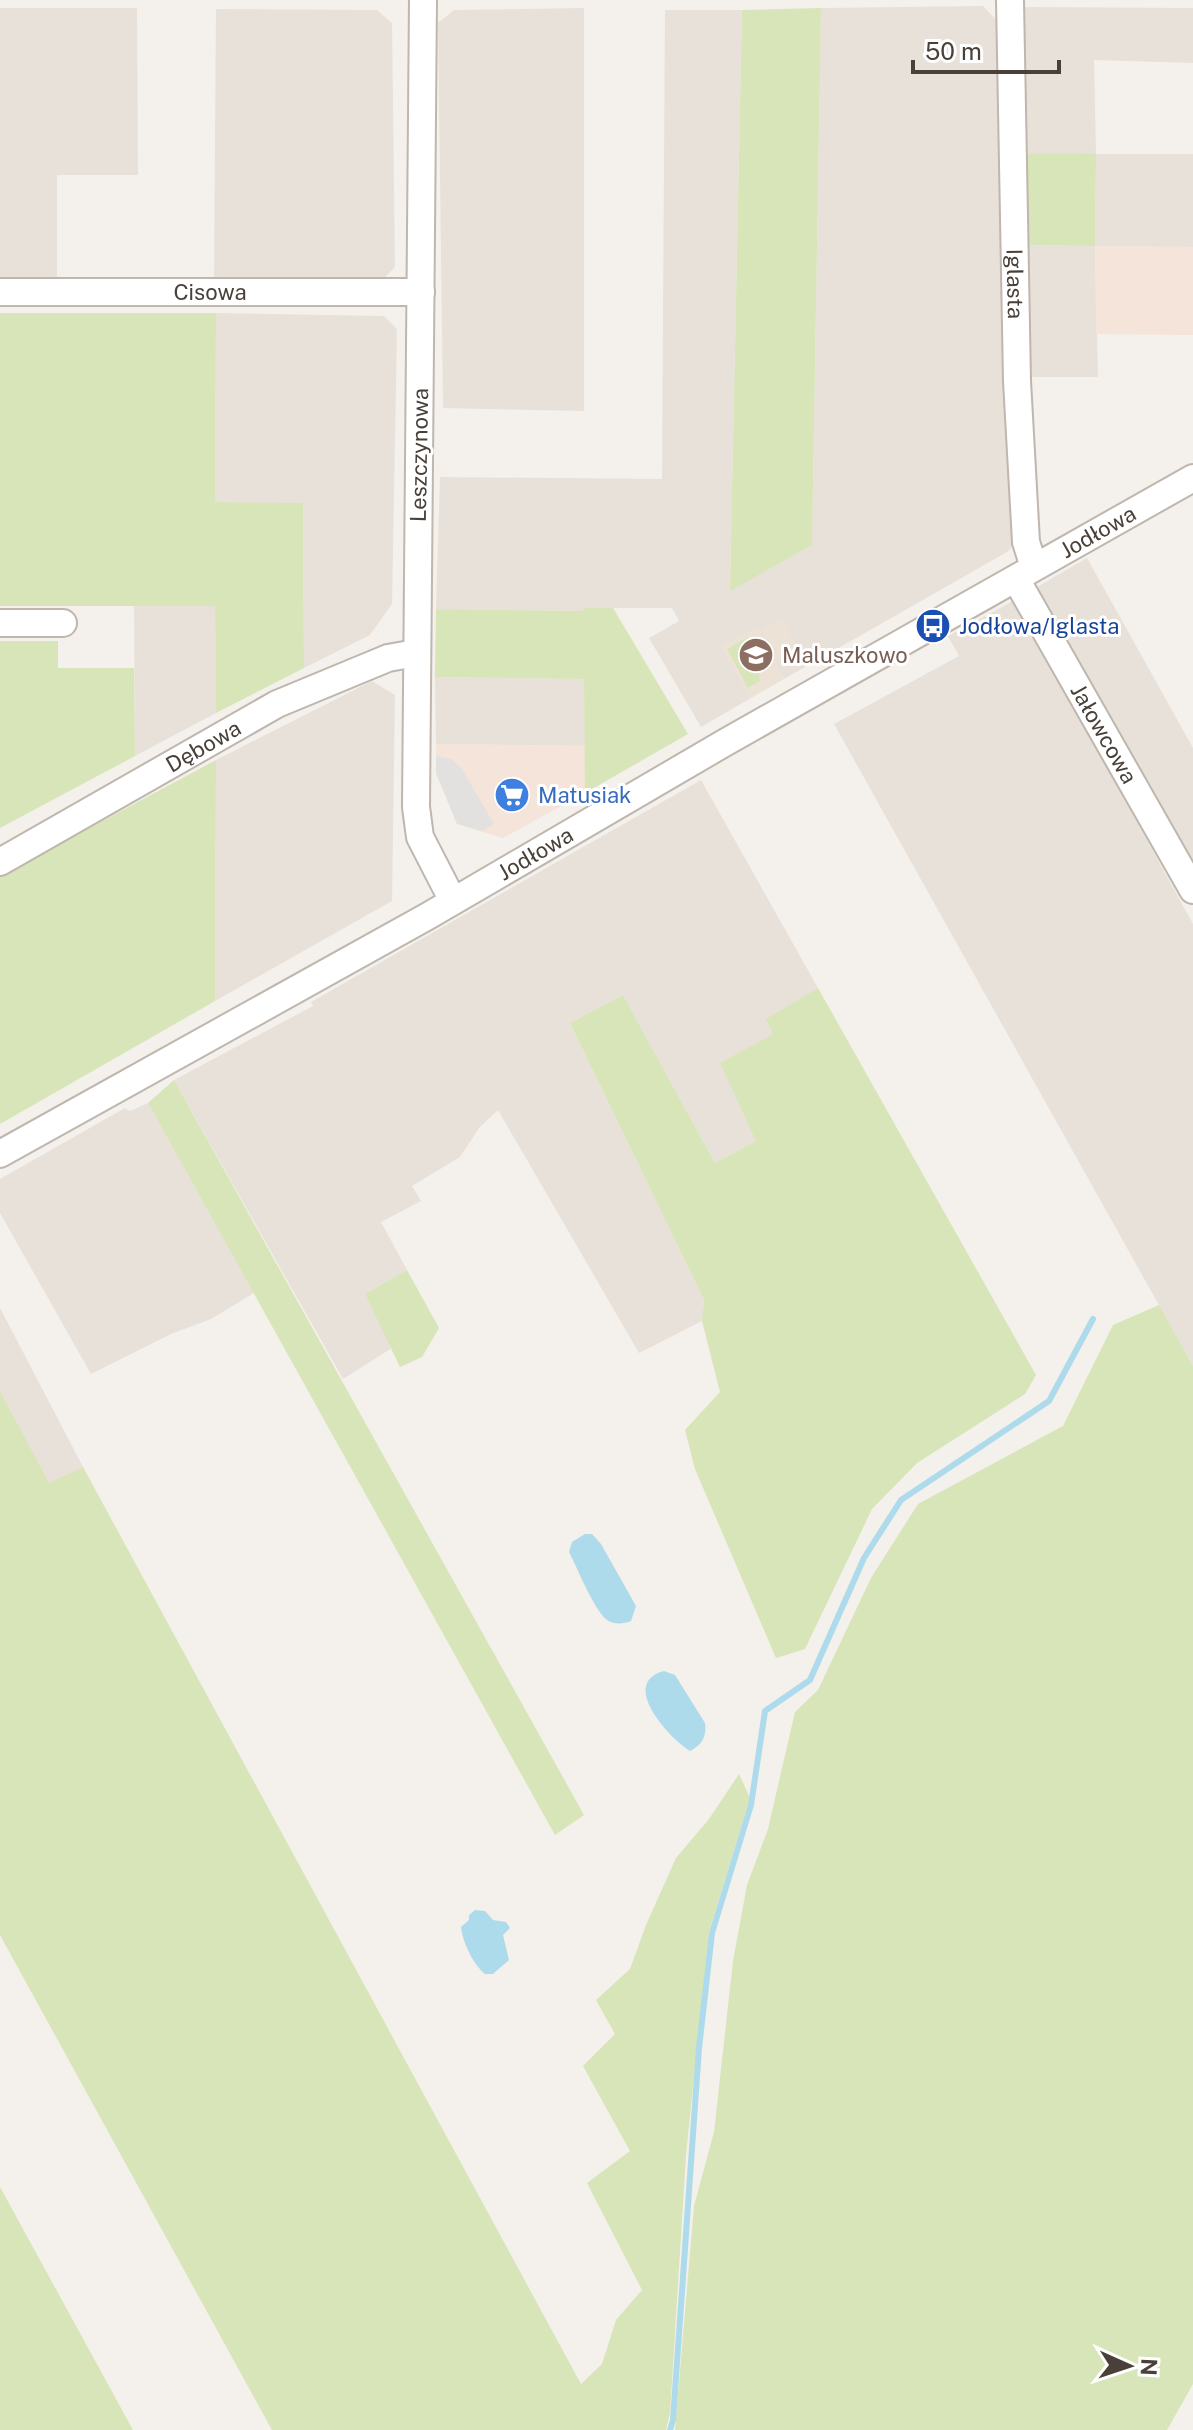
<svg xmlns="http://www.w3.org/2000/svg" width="1193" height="2430" viewBox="0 0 1193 2430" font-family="'Public Sans',sans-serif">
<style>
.residential{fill:#e8e1da}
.commercial{fill:#f4e4d9}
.education{fill:#ece3d6}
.green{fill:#d7e5b8}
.parking{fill:#e3e1df}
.water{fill:#addbeb}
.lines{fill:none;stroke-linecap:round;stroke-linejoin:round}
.stream{stroke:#addbeb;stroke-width:6}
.minor-casing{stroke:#bfb6ae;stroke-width:30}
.minor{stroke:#fff;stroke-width:26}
.labels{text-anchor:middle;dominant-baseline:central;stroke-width:6;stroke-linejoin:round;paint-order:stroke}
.street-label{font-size:22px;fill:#484039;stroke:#fff}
.transit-label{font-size:22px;fill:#164399;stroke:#fff;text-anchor:start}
.education-label{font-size:22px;fill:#785e54;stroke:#fff;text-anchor:start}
.shop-label{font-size:22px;fill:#366cbe;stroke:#fff;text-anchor:start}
</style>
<rect width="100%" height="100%" fill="#f4f0eb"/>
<g class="residential">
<polygon points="983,6 998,22 1003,325 1013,546 1007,552 784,679 756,629 722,647 751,698 701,727 649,638 679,621 672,608 585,608 584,611 436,609 440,477 662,479 665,10 742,10 730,590 812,545 821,8"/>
<polygon points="1022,7 1193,8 1193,63 1094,60 1096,154 1193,154 1193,247 1095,246 1098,377 1027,377 1023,245 1095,246 1096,155 1022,153"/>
<polygon points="0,8 137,8 138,175 57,175 57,279 0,279"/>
<polygon points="584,8 584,411 443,408 438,23 454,10"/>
<polygon points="216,9 377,10 392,23 395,267 381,281 214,279"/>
<polygon points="216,313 384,316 397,329 392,604 370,635 304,668 303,503 215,503"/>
<polygon points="1087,558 1193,748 1193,878 1032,590"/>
<polygon points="1015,600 1193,924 1193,1366 834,724 959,656 948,636"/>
<polygon points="134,605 215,606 216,713 135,756"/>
<polygon points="435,677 584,679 585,746 436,744"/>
<polygon points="372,681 395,695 392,901 215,1001 216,760"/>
<polygon points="701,780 818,988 767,1019 774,1034 756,1141 715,1163 623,995 570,1023 704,1300 702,1321 639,1353 498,1110 479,1128 460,1157 412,1186 421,1201 381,1222 407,1270 365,1294 392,1348 343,1379 174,1080 313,1006 311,1002"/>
<polygon points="148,1103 254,1293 211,1319 171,1334 91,1374 0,1213 0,1179 125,1108 130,1111"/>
<polygon points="0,1308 83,1467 49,1484 0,1391"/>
</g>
<g class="commercial">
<polygon points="1095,246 1193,247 1193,335 1096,334"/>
<polygon points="436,744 585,746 585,793 503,838 457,824 436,773"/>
</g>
<polygon class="education" points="782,619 798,648 775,661 784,679 751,698 721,647 756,628 759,632"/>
<g class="green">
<polygon points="821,8 812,545 730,591 742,10"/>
<polygon points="1022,153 1096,154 1095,246 1023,245"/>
<polygon points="0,313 216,313 215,502 303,503 304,668 216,713 215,606 0,606"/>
<polygon points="584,608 613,608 688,734 585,793 584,679 435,677 436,609 583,611"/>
<polygon points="748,637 756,651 760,681 748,688 727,649"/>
<polygon points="0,641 58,641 58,668 134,668 135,756 0,828"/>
<polygon points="216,760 215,1001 0,1124 0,876"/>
<polygon points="818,988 1036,1375 1025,1394 917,1463 872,1509 805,1649 776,1658 695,1469 685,1430 720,1392 702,1321 704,1300 570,1023 623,995 715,1163 756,1141 720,1063 773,1034 766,1019"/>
<polygon points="174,1080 584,1815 555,1835 148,1103"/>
<polygon points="407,1270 439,1328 422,1357 400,1367 365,1294"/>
<polygon points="1159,1305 1193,1366 1193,2384 1167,2430 675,2430 694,2206 714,2132 733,1961 747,1885 768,1829 795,1712 818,1690 871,1578 918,1504 1063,1426 1113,1325"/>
<polygon points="0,1391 49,1483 83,1467 581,2384 602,2364 616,2320 642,2290 587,2183 630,2151 583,2066 615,2034 596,2000 630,1969 646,1925 676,1858 709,1819 739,1774 750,1798 709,1932 686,2155 670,2413 666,2430 272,2430 0,1935"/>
<polygon points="0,2187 133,2430 0,2430"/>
</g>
<polygon class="parking" points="436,756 451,759 462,769 494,824 482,831 457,824 436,773"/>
<g class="water">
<path d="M585 1534H592L601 1544 636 1606 631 1621C624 1624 614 1625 607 1620 594 1610 577 1567 569 1552L572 1542Z"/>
<path d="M664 1671 675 1675 705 1723C707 1736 702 1745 690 1751 670 1739 618 1683 664 1671Z"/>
<path d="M475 1910 485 1911 493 1920 506 1922 510 1928 503 1935 509 1960 493 1974H485C473 1964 463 1943 461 1927L469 1920V1915Z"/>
</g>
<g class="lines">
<polyline class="stream" points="670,2430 673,2420 699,2048 712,1933 751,1805 765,1711 810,1680 864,1558 901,1500 1049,1401 1093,1319"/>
<defs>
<g id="minor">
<polyline points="423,0 416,807 420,837 453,901"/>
<path id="s1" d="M1010 0 1017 381 1026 542 1034 567"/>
<path id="s2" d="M0 292H421"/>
<path id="s3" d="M1016 579 1193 890"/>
<polyline points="0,623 63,623"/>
<path id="s4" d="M0 862 277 704 388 658 416 653"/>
<path id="s5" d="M0 1154 428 916 726 742 1193 478"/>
</g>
</defs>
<use href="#minor" class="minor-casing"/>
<use href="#minor" class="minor"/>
</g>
<defs>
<symbol id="bus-disc" viewBox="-11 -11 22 22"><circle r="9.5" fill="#1a4fb4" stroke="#fff"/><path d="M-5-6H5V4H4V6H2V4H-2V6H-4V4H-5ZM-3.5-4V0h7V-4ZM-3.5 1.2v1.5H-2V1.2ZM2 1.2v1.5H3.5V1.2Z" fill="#fff"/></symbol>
<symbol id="school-disc" viewBox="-11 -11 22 22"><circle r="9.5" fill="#8d6e63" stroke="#fff"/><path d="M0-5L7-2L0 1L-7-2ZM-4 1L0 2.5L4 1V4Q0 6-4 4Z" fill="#fff"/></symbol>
<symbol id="supermarket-disc" viewBox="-11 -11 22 22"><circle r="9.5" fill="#3f7fe0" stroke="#fff"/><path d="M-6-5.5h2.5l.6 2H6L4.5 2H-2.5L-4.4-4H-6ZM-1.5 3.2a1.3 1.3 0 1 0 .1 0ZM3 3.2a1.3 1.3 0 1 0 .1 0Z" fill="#fff"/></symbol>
</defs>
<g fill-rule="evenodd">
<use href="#bus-disc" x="913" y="606" width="40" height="40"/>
<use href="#school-disc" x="736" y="635" width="40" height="40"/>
<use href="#supermarket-disc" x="492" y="775" width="40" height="40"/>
</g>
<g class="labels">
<g class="street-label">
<text stroke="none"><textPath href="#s1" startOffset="284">Iglasta</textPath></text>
<text stroke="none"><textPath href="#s2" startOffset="210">Cisowa</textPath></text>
<text transform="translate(419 455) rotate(-89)">Leszczynowa</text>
<text stroke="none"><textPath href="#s5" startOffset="1262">Jodłowa</textPath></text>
<text stroke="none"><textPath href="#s3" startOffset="178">Jałowcowa</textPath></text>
<text stroke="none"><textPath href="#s4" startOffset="234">Dębowa</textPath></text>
<text stroke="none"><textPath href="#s5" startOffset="614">Jodłowa</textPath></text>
</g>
<g class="transit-label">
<text x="959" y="626">Jodłowa/Iglasta</text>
</g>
<g class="education-label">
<text x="782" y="655">Maluszkowo</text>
</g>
<g class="shop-label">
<text x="538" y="795">Matusiak</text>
</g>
</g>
<g transform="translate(1129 2366) rotate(93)" stroke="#ffffff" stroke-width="6" paint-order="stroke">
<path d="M0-6L14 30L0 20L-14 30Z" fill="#484039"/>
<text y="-12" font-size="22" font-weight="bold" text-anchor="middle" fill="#484039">N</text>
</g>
<path d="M913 60v12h146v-12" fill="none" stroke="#484039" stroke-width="4"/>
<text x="925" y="60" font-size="24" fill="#484039" stroke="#ffffff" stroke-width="6" paint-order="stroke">50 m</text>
</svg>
